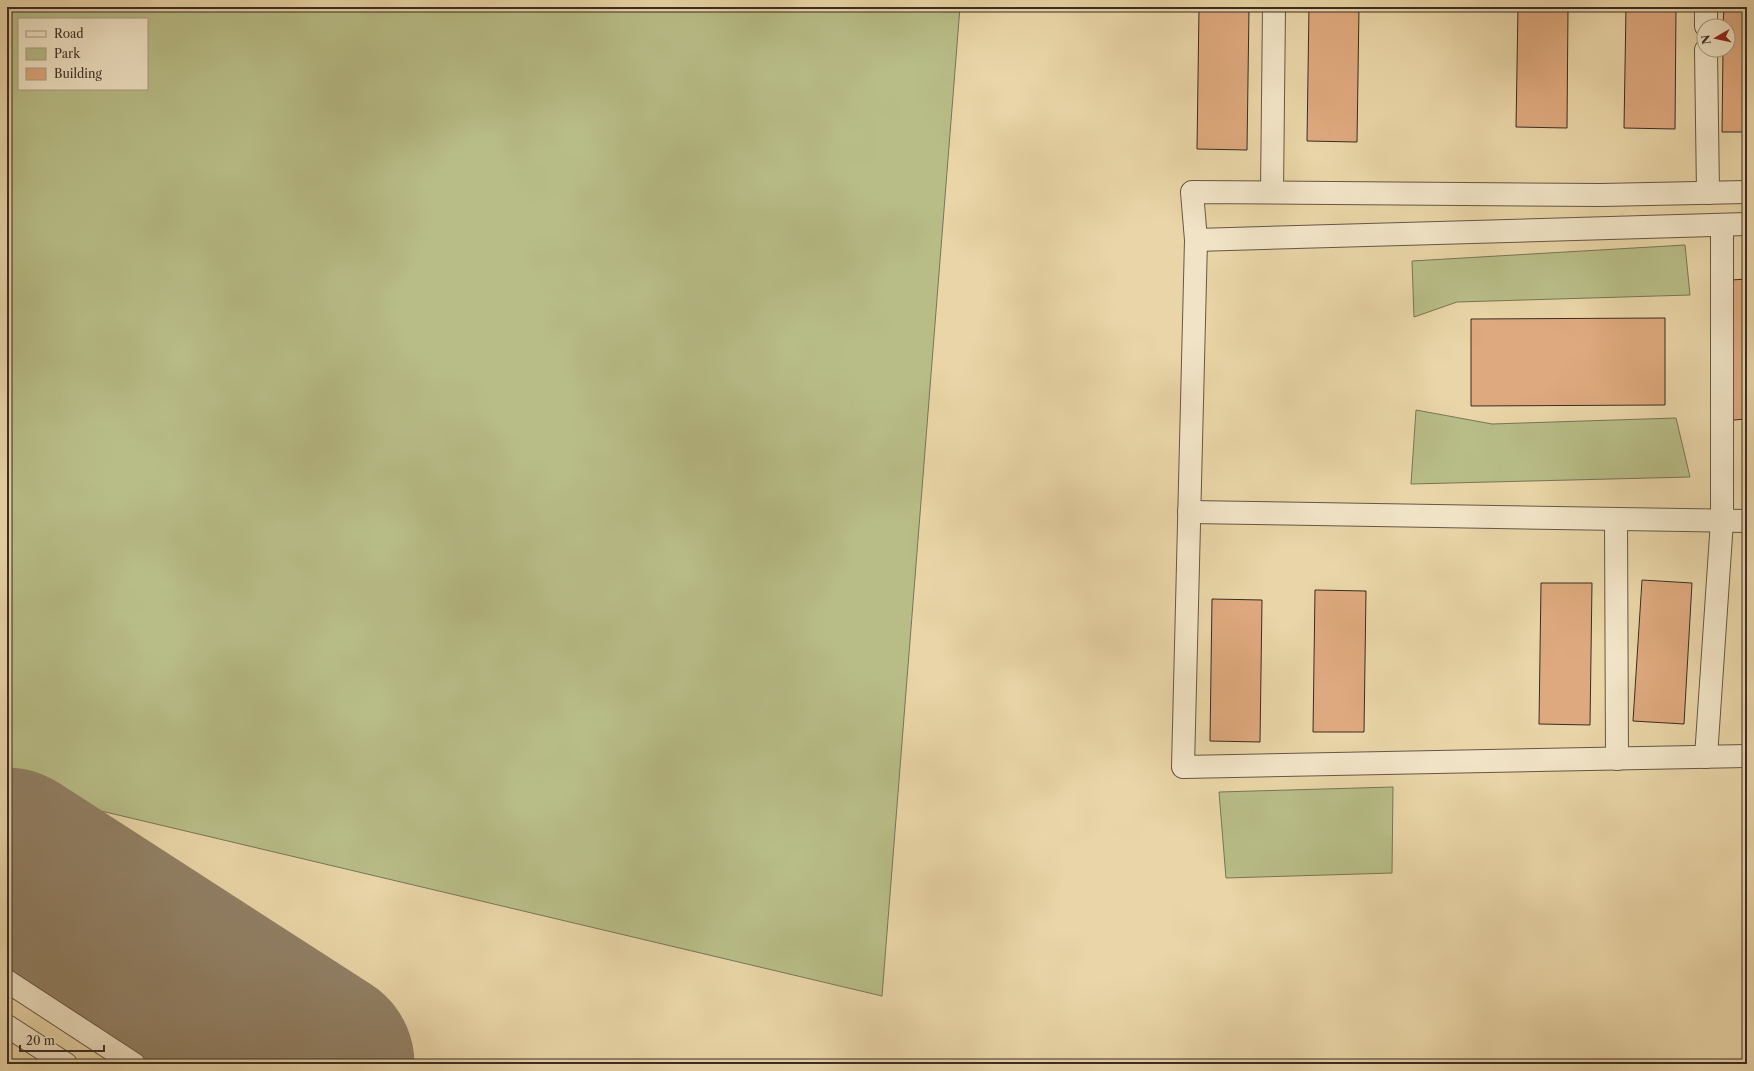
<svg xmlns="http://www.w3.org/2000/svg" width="1754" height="1071" viewBox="0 0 1754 1071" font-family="'Libre Caslon Text',serif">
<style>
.green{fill:#b8bd87;stroke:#797556;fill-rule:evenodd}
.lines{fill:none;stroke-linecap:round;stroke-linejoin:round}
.runway{stroke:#928166;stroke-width:189}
.building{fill:#dea97e;stroke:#3a2d24}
.minor-casing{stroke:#665745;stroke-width:24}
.minor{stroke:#f1e4c6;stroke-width:22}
</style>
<rect width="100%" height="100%" fill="#e9d5a7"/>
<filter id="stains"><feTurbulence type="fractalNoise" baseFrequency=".005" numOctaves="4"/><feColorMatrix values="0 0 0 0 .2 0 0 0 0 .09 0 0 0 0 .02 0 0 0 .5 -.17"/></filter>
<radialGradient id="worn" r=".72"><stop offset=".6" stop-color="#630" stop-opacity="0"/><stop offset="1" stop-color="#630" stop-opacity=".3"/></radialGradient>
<g class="green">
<path d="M7 7H960L882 996 42 797 7 774ZM19 19H147V89H19Z"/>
<polygon points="1685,245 1690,295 1457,302 1414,317 1412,261"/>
<polygon points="1416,410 1492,424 1676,418 1690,477 1411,484"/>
<polygon points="1393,787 1392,873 1226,878 1219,792"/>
</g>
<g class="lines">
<polyline class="runway" points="7,862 320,1064"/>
</g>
<g class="building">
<polygon points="1309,7 1359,7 1357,142 1307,141"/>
<polygon points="1518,7 1568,7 1567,128 1516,127"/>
<polygon points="1626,7 1676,7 1675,129 1624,128"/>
<polygon points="1724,7 1747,7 1747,132 1722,132 1723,50 1728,50 1728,26 1723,26"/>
<polygon points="1199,8 1249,8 1247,150 1197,149"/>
<polygon points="1747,279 1747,419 1733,420 1731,280"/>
<polygon points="1665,318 1665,405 1471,406 1471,319"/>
<polygon points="1642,580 1692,583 1684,724 1633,721"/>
<polygon points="1541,583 1592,583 1590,725 1539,724"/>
<polygon points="1315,590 1366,591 1364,732 1313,732"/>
<polygon points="1212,599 1262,600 1260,742 1210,741"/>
<polygon points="1747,686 1747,719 1745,719"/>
</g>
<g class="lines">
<defs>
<g id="minor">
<polyline points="1706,7 1706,26"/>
<polyline points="1706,50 1708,193"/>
<polyline points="1272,192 1274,7"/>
<polyline points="1747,192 1601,195 1192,192 1196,240 1747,224"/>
<polyline points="1196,240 1183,767 1747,756"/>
<polyline points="1189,512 1747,521"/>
<polyline points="1616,519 1617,759"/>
<polyline points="1706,757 1722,521 1722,225"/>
<polyline points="7,981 134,1064"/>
<polyline points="7,1026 66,1064"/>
</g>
</defs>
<use href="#minor" class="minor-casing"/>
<use href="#minor" class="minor"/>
</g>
<rect width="1754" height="1071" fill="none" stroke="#e9d5a7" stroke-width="24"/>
<rect x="8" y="8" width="1738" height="1055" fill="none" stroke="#3a2d24" stroke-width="2"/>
<rect x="12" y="12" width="1730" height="1047" fill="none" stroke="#3a2d24"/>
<rect x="18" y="18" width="130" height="72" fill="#f1e4c6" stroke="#a89b85"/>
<rect x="26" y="31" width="20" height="6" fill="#f1e4c6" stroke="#a89b85"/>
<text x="54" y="38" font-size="12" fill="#3a2d24">Road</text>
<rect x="26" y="48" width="20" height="12" fill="#b8bd87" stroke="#a89b85"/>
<text x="54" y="58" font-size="12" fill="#3a2d24">Park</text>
<rect x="26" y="68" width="20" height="12" fill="#dea97e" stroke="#a89b85"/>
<text x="54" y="78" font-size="12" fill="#3a2d24">Building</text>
<g transform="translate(1716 38) rotate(261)"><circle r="19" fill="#f1e4c6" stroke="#a89b85"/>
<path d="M0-3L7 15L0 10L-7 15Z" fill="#8f2418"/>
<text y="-6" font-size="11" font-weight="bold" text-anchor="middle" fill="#3a2d24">N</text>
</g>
<path d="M20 1045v6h84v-6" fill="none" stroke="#3a2d24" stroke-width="2"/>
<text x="26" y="1045" font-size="12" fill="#3a2d24" stroke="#f1e4c6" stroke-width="3" paint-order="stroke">20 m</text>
<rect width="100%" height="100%" filter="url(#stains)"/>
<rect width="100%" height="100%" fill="url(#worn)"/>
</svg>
